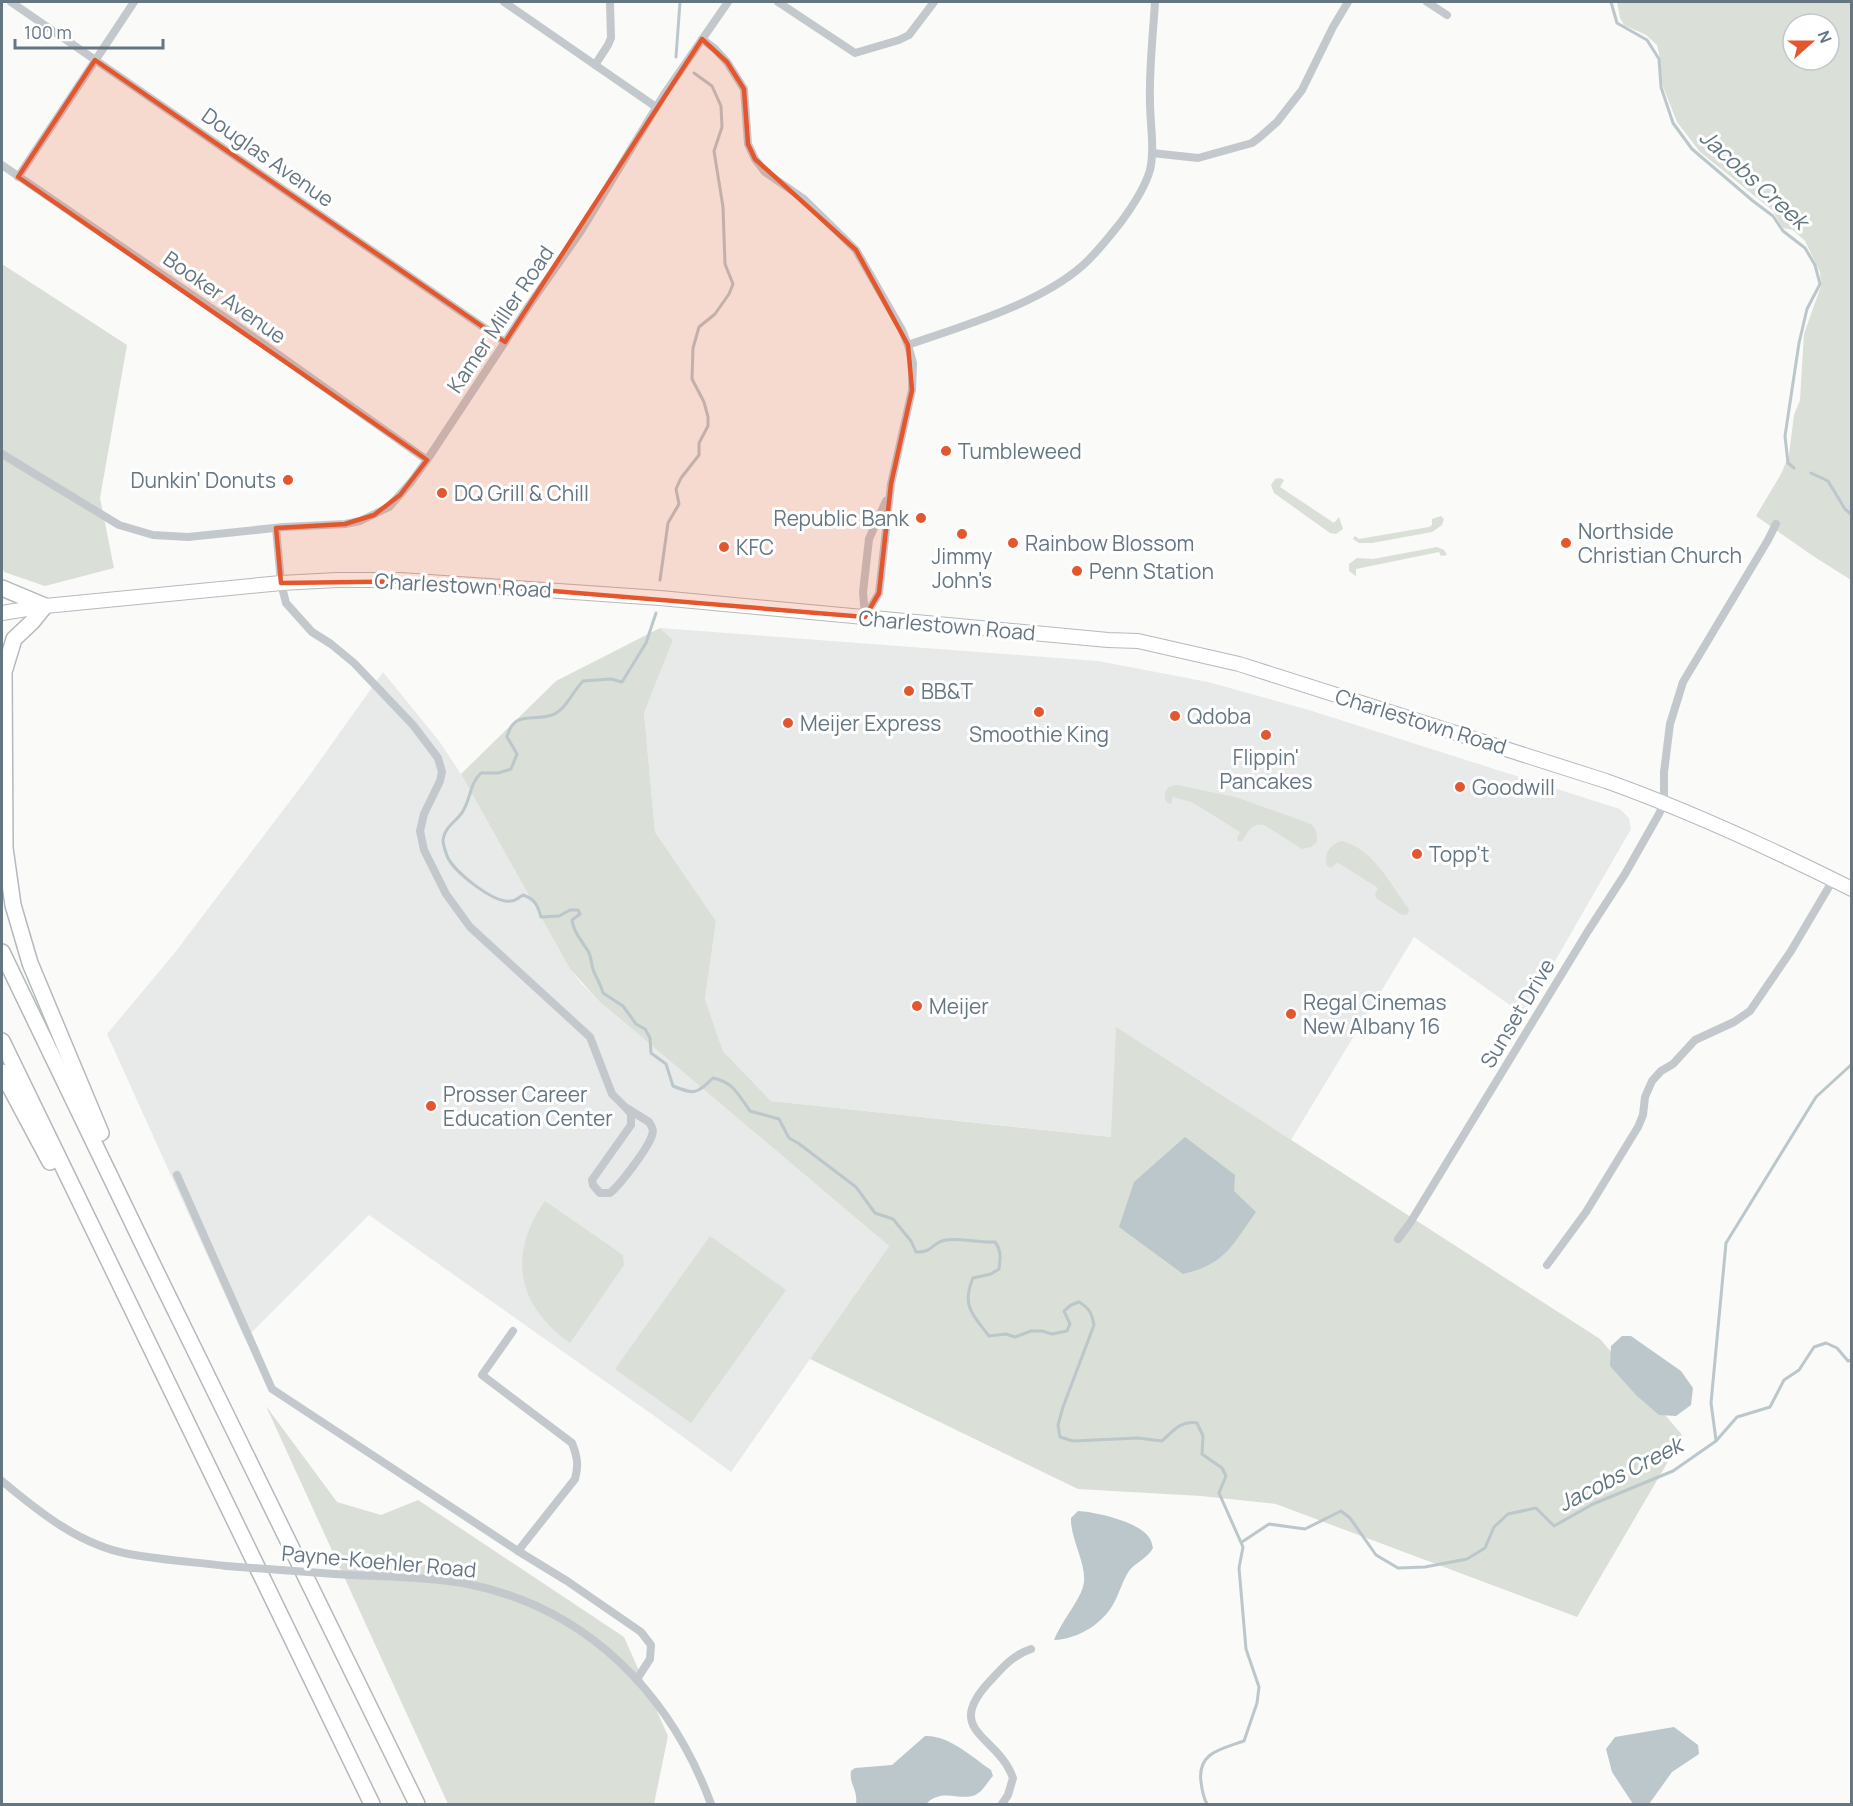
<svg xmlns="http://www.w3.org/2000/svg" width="1853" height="1806" viewBox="0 0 1853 1806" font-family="Manrope,sans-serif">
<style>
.built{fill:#e8e9e9}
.green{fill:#dadfd7;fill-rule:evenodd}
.water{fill:#bbc7cb}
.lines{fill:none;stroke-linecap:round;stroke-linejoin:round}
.stream{stroke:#bbc7cb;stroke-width:3}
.primary-casing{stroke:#b5babe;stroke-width:16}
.highway-casing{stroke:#b4b9bd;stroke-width:18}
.street{stroke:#c3c8cc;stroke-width:8}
.primary{stroke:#fff;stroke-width:14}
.highway{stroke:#fff;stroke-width:15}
.street-bridge{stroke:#c3c8cc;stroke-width:8}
.marked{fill:#e4572e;fill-opacity:0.2;stroke:#e4572e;stroke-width:4.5;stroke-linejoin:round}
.poi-dot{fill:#e4572e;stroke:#fff;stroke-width:2}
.labels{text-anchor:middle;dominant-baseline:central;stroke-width:6;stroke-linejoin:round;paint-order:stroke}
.street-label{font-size:21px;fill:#657683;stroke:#fff}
.poi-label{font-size:21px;fill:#657683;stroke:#fff;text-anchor:start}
.water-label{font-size:22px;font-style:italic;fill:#60757c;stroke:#fff}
</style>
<rect width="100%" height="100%" fill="#fafaf8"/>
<g class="built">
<polygon points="660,628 1098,661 1208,682 1309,710 1620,809 1629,818 1631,829 1524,1015 1414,937 1291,1140 1116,1028 1112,1137 771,1101 723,1051 705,999 716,921 655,832 644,713 673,640"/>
<polygon points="383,672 439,741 461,774 570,969 582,984 599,1001 889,1246 731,1472 653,1415 369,1215 245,1339 107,1034 173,955 309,776"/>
</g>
<g class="green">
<path d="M1617 2H1851V580L1813 556 1756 516 1781 474 1789 455 1794 415 1800 400 1804 334 1821 286 1820 272 1805 241 1793 230 1783 228 1772 210 1700 152 1677 122 1660 79V58L1657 45 1646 35 1624 25 1620 18ZM1793 24H1829V60H1793Z"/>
<polygon points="2,264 127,345 100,498 114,568 45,586 4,572 2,565"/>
<polygon points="1280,478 1284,480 1280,487 1334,523 1339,517 1343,529 1336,534 1330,533 1274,493 1271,485 1275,479"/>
<polygon points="1441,516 1444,519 1442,525 1432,532 1372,543 1359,543 1353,539 1355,536 1359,539 1429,527 1432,525 1432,519"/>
<polygon points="1437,547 1444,550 1447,555 1441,556 1439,552 1356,569 1356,576 1349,571 1349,564 1357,558 1373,559"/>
<polygon points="660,628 673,640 644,713 655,832 716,921 705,999 723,1051 771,1101 1111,1137 1116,1027 1600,1339 1683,1436 1577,1617 1276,1504 1201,1496 1078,1489 810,1359 889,1246 599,1001 570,969 461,774 556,681"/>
<path d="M1177 785 1235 797 1303 821 1312 825 1316 830 1317 842 1311 847 1302 849 1264 825C1252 822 1248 832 1242 841H1238L1237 838 1240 832 1192 802 1173 797 1171 804C1165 803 1164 797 1165 792L1169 787Z"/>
<path d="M1342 841C1375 850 1390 885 1409 909L1408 914 1402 915 1376 898 1375 895 1378 888 1337 862 1332 868 1327 866C1323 855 1331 843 1342 841Z"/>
<path d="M545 1201 623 1255 624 1265 570 1343C517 1306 507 1254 545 1201Z"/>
<polygon points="710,1236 786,1290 691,1423 615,1369"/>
<polygon points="266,1406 337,1502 381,1515 418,1500 624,1637 668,1736 654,1804 448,1804"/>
</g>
<g class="water">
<path d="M1185 1137 1235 1175 1234 1191 1256 1212C1232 1245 1226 1264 1183 1274L1119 1227 1134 1182Z"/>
<polygon points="1622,1336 1631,1336 1681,1371 1693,1388 1691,1405 1676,1416 1659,1415 1636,1395 1610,1366 1611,1346"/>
<path d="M1078 1511C1096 1512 1141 1522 1150 1539 1152 1542 1152 1545 1153 1548 1148 1558 1136 1562 1129 1571 1123 1580 1120 1591 1115 1601 1104 1623 1079 1639 1054 1640 1061 1622 1078 1603 1083 1587 1089 1567 1070 1540 1071 1518Z"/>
<polygon points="1674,1727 1698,1745 1699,1754 1672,1772 1649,1804 1633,1804 1612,1772 1606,1749 1615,1737"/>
<path d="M925 1736C949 1735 972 1757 991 1770L993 1776C989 1780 985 1787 981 1791 965 1806 944 1785 926 1804H856C858 1789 849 1785 851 1771L855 1768 892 1765Z"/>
</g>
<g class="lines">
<g class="stream">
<polyline points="1611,2 1617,23 1647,40 1659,59 1661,87 1673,123 1692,149 1753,201 1773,216 1783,231 1805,248 1815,265 1820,284 1807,309 1799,343 1785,436 1788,463 1794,468"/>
<polyline points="676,57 680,2"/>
<polyline points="1811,473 1828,481 1845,509 1852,515"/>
<polyline points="660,580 668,523 679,504 676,489 681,478 699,455 699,443 708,426 708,417 704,402 692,379 693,348 699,327 715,314 729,294 733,284 725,264 723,207 714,151 722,127 721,106 712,86 694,73"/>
<path d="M656 613 646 643 622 682 611 679 583 681C573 691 565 711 552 715 531 722 514 710 507 737L517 754 511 769 498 773H481C469 784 471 801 461 814 455 822 444 828 443 840 443 844 446 854 448 858 455 872 494 904 511 901 515 901 520 897 523 895 535 899 538 906 541 917L559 916 570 910H578L580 914 572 920C573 932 583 942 589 953 592 959 591 966 594 972 597 979 601 985 603 993L623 1006 636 1024 645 1029 650 1038 651 1053 666 1064 673 1086C695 1095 696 1094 713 1078 735 1083 738 1095 750 1111L779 1119 789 1138 798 1143 856 1187 875 1213 893 1219 911 1241 916 1252C933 1253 932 1242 946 1240 960 1238 980 1243 995 1242 1002 1251 1000 1259 999 1269L991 1274 973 1278C961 1306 973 1315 989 1336L1006 1334 1015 1337 1031 1331H1042L1052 1334 1067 1331 1070 1324 1064 1311 1071 1305 1079 1302C1089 1308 1092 1313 1094 1325L1063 1407 1058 1425 1060 1437 1073 1441 1138 1438 1162 1441C1173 1431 1181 1420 1197 1423L1203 1436 1202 1454 1222 1468 1226 1476 1219 1493 1243 1547 1239 1568 1246 1649 1259 1687 1257 1703 1244 1741C1222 1749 1197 1752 1201 1782 1202 1790 1203 1797 1207 1804"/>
<polyline points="1716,1440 1711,1403 1726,1243 1816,1097 1852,1064"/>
<polyline points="1242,1542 1269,1524 1305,1529 1341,1511 1350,1518 1376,1555 1398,1568 1425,1567 1467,1559 1485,1548 1494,1527 1508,1514 1536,1508 1554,1526 1593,1504 1673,1471 1716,1441 1737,1417 1770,1407 1784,1380 1799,1370 1814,1347 1826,1343 1837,1348 1848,1361 1852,1360"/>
</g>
<defs>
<path id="primary" d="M2 613 45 606 281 583 337 580H400L660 598 1108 640 1138 641 1239 664 1606 781C1690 811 1772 849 1852 889"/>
<g id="highway">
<polyline points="2,588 45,606 32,622 14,639 4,672 5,848 13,905 30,963 101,1133"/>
<polyline points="2,952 150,1259 417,1804"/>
<polyline points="2,1041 372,1804"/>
<polyline points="2,1072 50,1162"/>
</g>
</defs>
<use href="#primary" class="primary-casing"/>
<use href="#highway" class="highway-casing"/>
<g class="street">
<polyline points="11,2 505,342"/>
<polyline points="504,2 656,107"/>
<polyline points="778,2 855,53 899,40 909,35 934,2"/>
<polyline points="1427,2 1447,15"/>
<polyline points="702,39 715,49 727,62 744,89 748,144 755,159 765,172 804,199 856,250 902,330 908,345"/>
<polyline points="595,65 608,45 611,38 610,2"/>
<polyline points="1152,153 1198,158 1252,143 1260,137 1277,122 1302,90 1333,27 1348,2"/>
<polyline points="2,165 242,329 427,460"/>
<polyline points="18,177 134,2"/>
<polyline points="2,454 119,525 153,535 188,537 284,527 345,524 360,521 389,507 411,482 427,460 530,304 581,231 665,93 728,2"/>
<path d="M276 528 281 583 286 603 312 632 331 644 354 663 413 725 438 758 442 772 440 781 424 814 420 831 424 850 446 894 470 927 590 1037 612 1094 625 1107 649 1122C652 1127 654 1130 652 1135 649 1147 620 1185 610 1193H600L593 1185 592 1180 631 1125V1114L625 1107"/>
<polyline points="865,616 863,592 869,539 886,501"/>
<path d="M865 617 879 593 891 484 912 390 913 363 908 345C962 326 1039 304 1082 266 1097 253 1109 237 1121 222 1132 207 1145 188 1150 170 1155 148 1150 124 1150 102 1149 69 1153 35 1155 2"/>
<polyline points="177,1175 272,1389 518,1551 567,1581 641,1632 651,1645 650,1659 637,1679"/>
<polyline points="1398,1239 1410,1223 1588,931 1625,874 1659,814 1664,803 1664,772 1670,724 1683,682 1768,540 1776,524"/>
<polyline points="1547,1265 1586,1212 1638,1127 1643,1115 1645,1097 1652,1081 1661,1071 1673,1064 1695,1040 1734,1022 1750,1011 1791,951 1833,880"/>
<path d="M513 1331 482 1375 572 1443C577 1456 579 1465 575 1479L518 1551"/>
<path d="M2 1481C39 1512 80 1545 129 1554 161 1560 194 1562 226 1566"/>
<path d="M335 1574C379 1577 425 1576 468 1584 587 1608 670 1693 711 1804"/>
<path d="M1002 1804 1008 1795 1013 1778C998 1735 942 1732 990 1681 1003 1667 1013 1655 1031 1649"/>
</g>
<use href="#primary" class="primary"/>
<use href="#highway" class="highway"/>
<polyline class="street-bridge" points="226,1566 335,1574"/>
</g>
<path class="marked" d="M702 39 727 62 744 89 748 144 755 159 856 250 908 345 912 390 891 484 879 593 865 617 434 581 281 583 276 528 345 524 374 515 400 495 427 460 18 177 95 60 505 342Z"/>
<g class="poi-dot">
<circle cx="946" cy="451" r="6"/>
<circle cx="288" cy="480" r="6"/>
<circle cx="442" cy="493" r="6"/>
<circle cx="921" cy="518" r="6"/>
<circle cx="962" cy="534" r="6"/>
<circle cx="1013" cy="543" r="6"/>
<circle cx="1566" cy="543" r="6"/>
<circle cx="724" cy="547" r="6"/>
<circle cx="1077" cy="571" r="6"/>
<circle cx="909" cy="691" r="6"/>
<circle cx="1039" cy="712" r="6"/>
<circle cx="1175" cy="716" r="6"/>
<circle cx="788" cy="723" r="6"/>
<circle cx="1266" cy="735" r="6"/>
<circle cx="1460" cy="787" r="6"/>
<circle cx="1417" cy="854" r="6"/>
<circle cx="917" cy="1006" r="6"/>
<circle cx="1291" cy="1014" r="6"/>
<circle cx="431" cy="1106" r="6"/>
</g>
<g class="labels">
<g class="street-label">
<text transform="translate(268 157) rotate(35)">Douglas Avenue</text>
<text transform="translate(225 297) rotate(35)">Booker Avenue</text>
<text transform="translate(500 319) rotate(-56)">Kamer Miller Road</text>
<text transform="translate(463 585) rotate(3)">Charlestown Road</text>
<text transform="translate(947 625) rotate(5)">Charlestown Road</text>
<text transform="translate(1421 721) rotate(17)">Charlestown Road</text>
<text transform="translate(1517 1013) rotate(-59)">Sunset Drive</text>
<text transform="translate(379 1561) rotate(5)">Payne-Koehler Road</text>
</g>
<g class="poi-label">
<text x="958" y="451">Tumbleweed</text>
<text x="276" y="480" text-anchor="end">Dunkin' Donuts</text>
<text x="454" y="493">DQ Grill &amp; Chill</text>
<text x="909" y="518" text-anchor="end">Republic Bank</text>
<text x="1578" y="531">Northside<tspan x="1578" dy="24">Christian Church</tspan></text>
<text x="1025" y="543">Rainbow Blossom</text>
<text x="736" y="547">KFC</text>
<text x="962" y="556" text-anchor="middle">Jimmy<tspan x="962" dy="24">John's</tspan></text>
<text x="1089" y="571">Penn Station</text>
<text x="921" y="691">BB&amp;T</text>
<text x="1187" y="716">Qdoba</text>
<text x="800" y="723">Meijer Express</text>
<text x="1039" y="734" text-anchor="middle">Smoothie King</text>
<text x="1266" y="757" text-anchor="middle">Flippin'<tspan x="1266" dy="24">Pancakes</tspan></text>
<text x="1472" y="787">Goodwill</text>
<text x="1429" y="854">Topp't</text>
<text x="1303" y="1002">Regal Cinemas<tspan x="1303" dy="24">New Albany 16</tspan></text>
<text x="929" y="1006">Meijer</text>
<text x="443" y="1094">Prosser Career<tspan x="443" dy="24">Education Center</tspan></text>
</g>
<g class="water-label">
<text transform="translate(1754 179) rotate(42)">Jacobs Creek</text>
<text transform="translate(1620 1474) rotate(-27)">Jacobs Creek</text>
</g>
</g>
<rect width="1853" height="1806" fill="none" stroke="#657683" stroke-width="6"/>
<g transform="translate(1811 42) rotate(69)"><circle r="28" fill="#ffffff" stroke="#c1c8cd" stroke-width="1.5"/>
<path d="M0-4.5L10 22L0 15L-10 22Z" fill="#e4572e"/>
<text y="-9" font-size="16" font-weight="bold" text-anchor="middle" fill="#657683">N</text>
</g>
<path d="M15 39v9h148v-9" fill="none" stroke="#657683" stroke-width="3"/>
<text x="24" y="39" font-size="18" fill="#657683" stroke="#ffffff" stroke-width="4.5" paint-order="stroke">100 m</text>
</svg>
